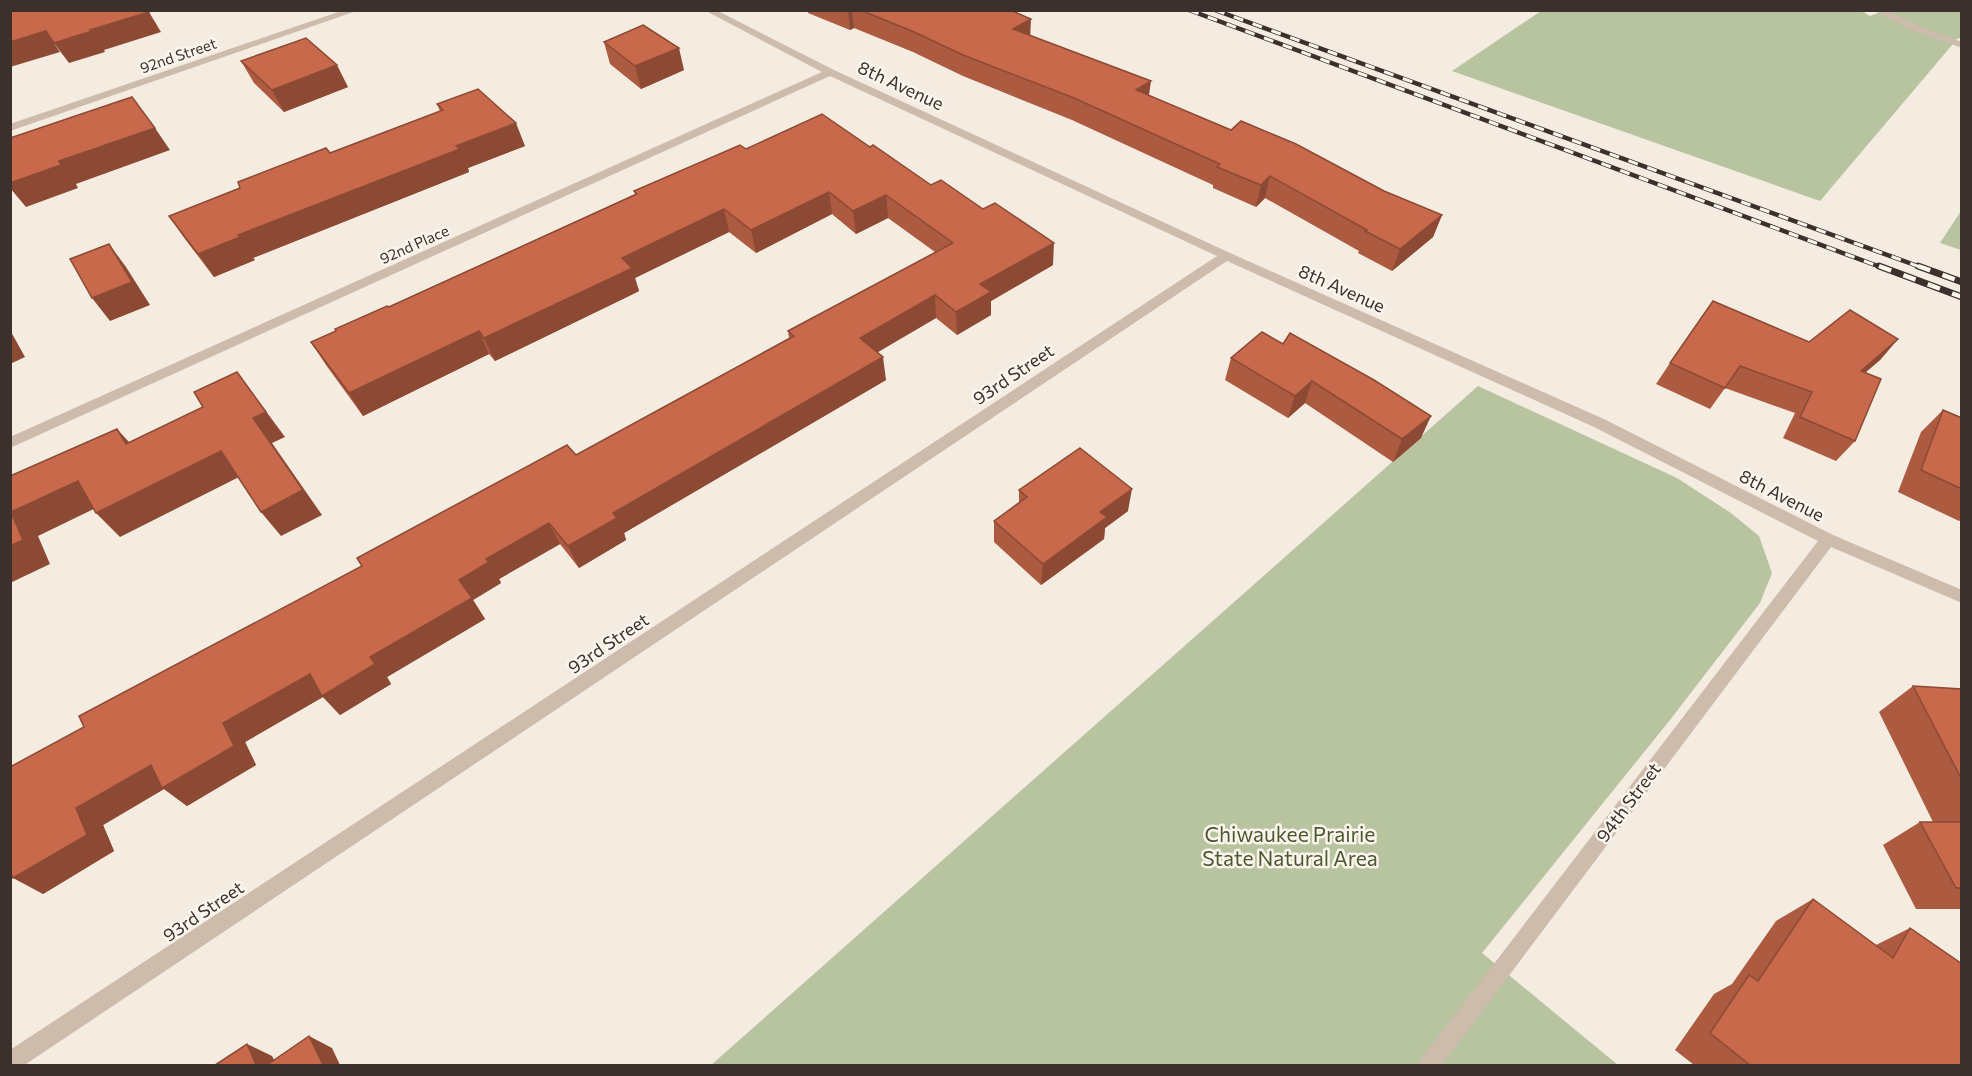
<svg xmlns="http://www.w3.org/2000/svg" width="1972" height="1076" viewBox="0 0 1972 1076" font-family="Commissioner,sans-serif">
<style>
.green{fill:#b8c4a0}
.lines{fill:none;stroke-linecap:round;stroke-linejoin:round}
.minor{fill:#cdbbac;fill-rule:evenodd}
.rail-far1-casing{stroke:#3b302b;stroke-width:4.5}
.rail-casing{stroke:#3b302b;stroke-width:7}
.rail-far1{stroke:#fbf5ee;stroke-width:3;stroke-dasharray:10;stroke-linecap:butt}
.rail{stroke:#fbf5ee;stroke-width:4.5;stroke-dasharray:13;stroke-linecap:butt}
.wall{fill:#ac5a40}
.shaded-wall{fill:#8c4a34}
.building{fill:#c8694b;stroke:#8c4a34;stroke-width:1.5}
.labels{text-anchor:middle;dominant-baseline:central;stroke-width:5;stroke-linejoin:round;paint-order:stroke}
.far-street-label{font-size:15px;fill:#3b302b;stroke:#fbf5ee}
.street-label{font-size:18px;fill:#3b302b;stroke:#fbf5ee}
.near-park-label{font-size:21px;fill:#4a5a2e;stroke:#fbf5ee}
</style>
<rect width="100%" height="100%" fill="#f4ebe1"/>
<g class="green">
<polygon points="1860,10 1870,16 1883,11 1961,11 1961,39 1958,38 1820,201 1452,71 1541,11"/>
<polygon points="1961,211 1961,250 1940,243"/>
<polygon points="1478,386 1677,478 1731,513 1759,536 1772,573 1760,603 1670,720 1482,953 1618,1065 710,1066"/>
</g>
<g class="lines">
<g class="minor">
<polygon points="344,10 359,10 10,131 10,124"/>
<polygon points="704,10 716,10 834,70 1230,253 1604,419 1833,535 1962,590 1962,603 1831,547 1441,1066 1418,1066 1421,1059 1818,541 1594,427 1227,261 23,1066 10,1066 10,1050 1217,256 830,76 10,448 10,437 822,72"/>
<polygon points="1873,10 1886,10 1918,26 1962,42 1962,48 1912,30"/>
</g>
<defs>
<g id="rail-far1">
<polyline points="1189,10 1883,268"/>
<polyline points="1215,10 1923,268"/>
</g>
<g id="rail">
<polyline points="1879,266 1962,297"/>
<polyline points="1918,266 1962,282"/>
</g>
</defs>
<use href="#rail-far1" class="rail-far1-casing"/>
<use href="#rail" class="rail-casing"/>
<use href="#rail-far1" class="rail-far1"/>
<use href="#rail" class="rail"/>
</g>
<g class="wall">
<polygon points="808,10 1010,10 1030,36 1149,96 1231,130 1442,215 1433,237 1392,271 1358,253 1359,251 1265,198 1256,207 1213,188 1213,185 1072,120 963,76 913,52 854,28 850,30 808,13"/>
<polygon points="604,42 684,70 641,89 610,64"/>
<polygon points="241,61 348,87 284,112 254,83"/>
<polygon points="437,104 525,146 468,168 469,172 253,258 255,260 214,277 185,239 169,216 440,111"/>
<polygon points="870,147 931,185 1053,265 991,301 991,315 957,335 936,318 877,352 886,380 624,533 626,540 579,568 560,544 499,579 501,583 473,600 485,619 387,677 391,684 340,715 323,697 245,742 256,765 187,806 164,789 103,825 114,851 43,894 10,871 576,455 789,338 788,331 935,252 888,218 856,234 832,214 756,253 729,232 635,278 639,291 629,296 495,361 489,354 363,416 326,365 311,342 635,194 634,191 746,149"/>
<polygon points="1262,332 1421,438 1393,462 1305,403 1288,418 1225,380 1231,358"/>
<polygon points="1898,339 1880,360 1865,372 1855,441 1836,461 1783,438 1795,413 1725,388 1710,409 1656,384 1670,363 1809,342"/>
<polygon points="1943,410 1962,418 1962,519 1959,521 1898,492 1921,432"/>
<polygon points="1019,490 1128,511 1105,528 1104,539 1041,585 994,542 994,521 1019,503"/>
<polygon points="1913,686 1962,689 1962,909 1916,909 1883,845 1920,822 1933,822 1879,712"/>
<polygon points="1813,899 1876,945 1910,928 1962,1065 1694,1065 1675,1050 1714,994 1732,984 1776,921"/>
</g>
<g class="shaded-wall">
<polygon points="848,10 852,10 854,28 850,30"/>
<polygon points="149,12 161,32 104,50 105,52 69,63 54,43 90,30"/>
<polygon points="1031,19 1030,40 1013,29"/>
<polygon points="46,31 60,52 10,67 10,42"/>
<polygon points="679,48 684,70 641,89 635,66"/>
<polygon points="337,65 348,87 284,112 272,90"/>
<polygon points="1151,81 1148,102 1136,90"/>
<polygon points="516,123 525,146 468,168 469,172 253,258 255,260 214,277 198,254 238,235 456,146"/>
<polygon points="155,128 170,150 76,184 78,188 26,207 10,188 10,183 59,161"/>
<polygon points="1270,176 1265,198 1256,207 1261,185"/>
<polygon points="829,192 832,214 756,253 751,230"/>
<polygon points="886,195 888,218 856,234 853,211"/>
<polygon points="724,209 729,232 635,278 639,291 629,296 495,361 484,338 622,258"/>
<polygon points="1442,215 1433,237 1392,271 1400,249"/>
<polygon points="1054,243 1053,265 991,301 991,315 957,335 956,312 980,284"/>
<polygon points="109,244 126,267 150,305 110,321 92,298"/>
<polygon points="935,295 936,318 863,361 860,338"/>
<polygon points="10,330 25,357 10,364"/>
<polygon points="479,331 489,354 363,416 349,393"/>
<polygon points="1898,339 1880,360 1843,392 1861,371"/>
<polygon points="883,357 886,380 624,533 626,540 579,568 568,546 613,513"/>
<polygon points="237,372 285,437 272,443 322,515 281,536 261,512 253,418"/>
<polygon points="1312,381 1305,403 1288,418 1295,396"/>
<polygon points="1431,416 1421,438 1393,462 1402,439"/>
<polygon points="117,429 140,454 126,444"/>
<polygon points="221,451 241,476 120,537 96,513"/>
<polygon points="78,481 102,505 38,536 50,564 10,583 11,512"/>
<polygon points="1132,489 1128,511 1105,528 1104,539 1041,585 1043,564 1100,512"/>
<polygon points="549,523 560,544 499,579 501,583 473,600 485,619 387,677 391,684 340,715 323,697 245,742 256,765 187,806 164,789 103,825 114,851 43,894 13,878 76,808 310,674 370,657 459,580 486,559"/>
<polygon points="309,1036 332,1048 340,1065 323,1065"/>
<polygon points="247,1044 272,1056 277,1065 256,1065"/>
</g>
<g class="building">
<polygon points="10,10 148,10 149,12 90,30 92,31 54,43 46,31 10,42"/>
<polygon points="860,10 1010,10 1031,19 1013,29 1151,81 1136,90 1231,130 1241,121 1296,144 1384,191 1442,215 1400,249 1365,231 1367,230 1270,176 1261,185 1217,167 1220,164 1074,98 963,55 912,31"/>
<polygon points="643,25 679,48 635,66 604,42"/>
<polygon points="306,38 337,65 272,90 241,61"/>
<polygon points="478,89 516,123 456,146 460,149 238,235 240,237 198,254 169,216 240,188 238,182 326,148 330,153 443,110 437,104"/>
<polygon points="132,97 155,128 59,161 61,165 10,183 10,138"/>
<polygon points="822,114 870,147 873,145 931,185 941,180 983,209 995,203 1054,243 980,284 991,292 956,312 935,295 860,338 883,357 613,513 617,518 568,546 549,523 486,559 489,562 459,580 472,598 370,657 375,664 322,696 310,674 223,723 234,746 162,788 151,765 76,808 87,835 13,878 10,871 10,767 84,727 79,716 362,566 357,558 567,445 576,455 794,336 788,331 953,243 886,195 853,211 829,192 751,230 724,209 622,258 632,268 622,273 484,338 479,331 349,393 311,342 336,331 335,329 387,306 389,307 637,194 634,191 740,145 746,149"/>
<polygon points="109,244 132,282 92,298 70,259"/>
<polygon points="1713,301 1809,342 1850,310 1898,339 1861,371 1881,379 1855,441 1800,417 1812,392 1740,366 1725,388 1670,363"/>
<polygon points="1262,332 1283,344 1290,333 1374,380 1431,416 1402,439 1312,381 1295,396 1231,358"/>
<polygon points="237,372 266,412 253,418 303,490 261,512 221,451 96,513 78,481 11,512 23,540 10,546 10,476 117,429 126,444 203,407 194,392"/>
<polygon points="1943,410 1962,418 1962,489 1921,470"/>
<polygon points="1080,448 1132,489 1100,512 1107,517 1043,564 994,521 1027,497 1019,490"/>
<polygon points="1913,686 1962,689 1962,780"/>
<polygon points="1920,822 1962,822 1962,888 1956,888"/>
<polygon points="1813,899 1893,958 1910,928 1962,964 1962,1065 1750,1065 1710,1033 1749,975 1758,981"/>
<polygon points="309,1036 323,1065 267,1065"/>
<polygon points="247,1044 256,1065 215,1065"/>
</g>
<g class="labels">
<g class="far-street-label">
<text transform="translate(178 55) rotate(-19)">92nd Street</text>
<text transform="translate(414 244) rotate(-24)">92nd Place</text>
</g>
<g class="street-label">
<text transform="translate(901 85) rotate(25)">8th Avenue</text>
<text transform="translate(1342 288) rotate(24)">8th Avenue</text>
<text transform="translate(1013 374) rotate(-34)">93rd Street</text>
<text transform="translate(1782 495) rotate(27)">8th Avenue</text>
<text transform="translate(608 643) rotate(-34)">93rd Street</text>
<text transform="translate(1628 802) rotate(-53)">94th Street</text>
<text transform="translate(203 911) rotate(-34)">93rd Street</text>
</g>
<g class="near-park-label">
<text x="1290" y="833">Chiwaukee Prairie<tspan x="1290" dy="24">State Natural Area</tspan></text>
</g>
</g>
<rect width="1972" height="1076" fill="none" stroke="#3b302b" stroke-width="24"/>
</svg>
